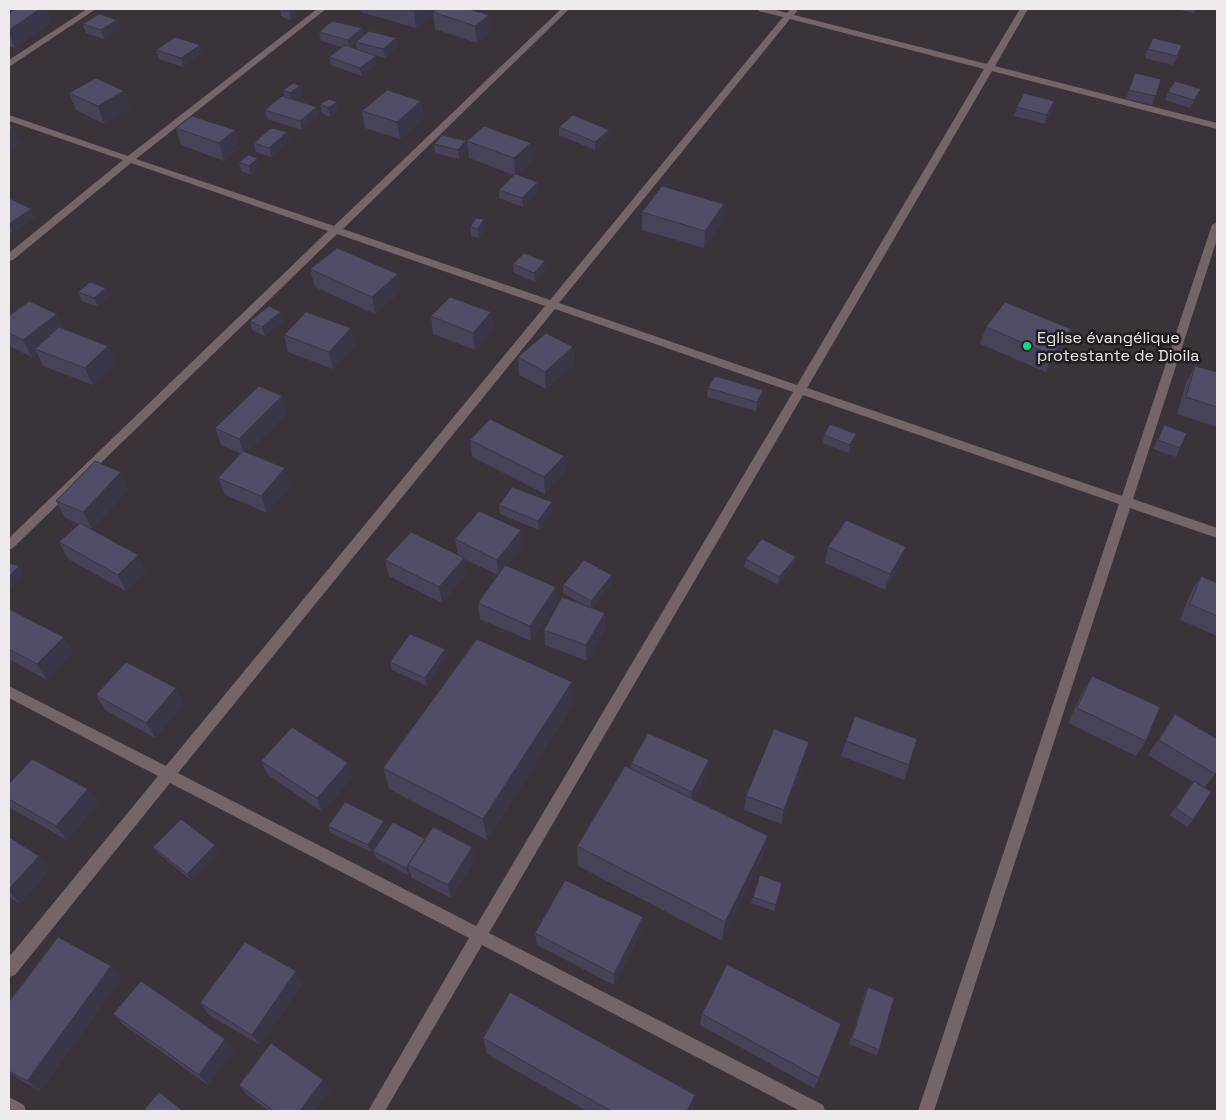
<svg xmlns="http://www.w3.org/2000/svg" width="1226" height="1120" font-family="'Space Grotesk',sans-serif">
<rect width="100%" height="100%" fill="#3b333a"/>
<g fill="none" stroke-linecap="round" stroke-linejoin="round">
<!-- street -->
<path fill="#746568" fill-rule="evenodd" d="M87,9H96L9,67V60Z
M317,9H326L136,159L334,226L561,9H569L343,229L550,300L783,17L759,11L758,9H771L787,13L790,9H798L794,15L987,64L1020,9H1028L995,66L1217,123V129L992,71L807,388L1122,496L1212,225L1217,222V239L1133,499L1217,528V538L1130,508L934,1111H918L1119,504L803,395L489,933L823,1105L825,1111H800L482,945L385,1111H368L469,938L170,783L15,975L9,977V957L158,776L9,698V686L166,766L545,306L337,234L13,548L9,550V538L328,231L131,163L13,260L9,261V253L123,160L9,121V115L128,156ZM790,19L984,69L797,385L559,303ZM555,309L793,392L476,926L178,773Z
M9,1097L24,1105L26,1111H9Z"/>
</g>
<!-- wall -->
<path fill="#474258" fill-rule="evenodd" d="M15,9H46L52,22L15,48L9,46V13Z
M280,9H295L296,15L291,20L282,17Z
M360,9H430L431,16L416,28L361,12Z
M1175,9H1197L1194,13Z
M472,10L490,32L477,43L435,29L433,12Z
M117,20L120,29L104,39L86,33L83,24Z
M362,28L363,36L396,38L397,46L385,58L370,54L377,64L362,76L331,65L329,57L342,47L321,41L319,32ZM356,43L357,49L351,47Z
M1148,49L1179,53L1173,65L1145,58Z
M156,50L202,53L183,67L159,59Z
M1135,73L1161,79L1152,105L1126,99Z
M283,90L302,95L294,100L317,107L318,116L302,130L267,119L265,110L285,97Z
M124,91L130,108L104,124L76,110L69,93Z
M1168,92L1198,98L1190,108L1165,100Z
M421,101L424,118L400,139L365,128L362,111Z
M1054,101L1052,110L1045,124L1014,116L1017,107Z
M337,102L339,111L330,117L322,113L320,104Z
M559,127L609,138L595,150L559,135Z
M176,128L235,130L240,148L224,161L181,145Z
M287,132L289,141L272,157L256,152L254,143Z
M467,141L531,143L532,161L516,175L538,182L539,191L523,207L499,198V190L514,175L469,158Z
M434,144L467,150L459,159L435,153Z
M258,158L260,167L251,175L241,171L239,162Z
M9,198L35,218L12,233L9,231Z
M724,204L723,222L704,248L642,230V212Z
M470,227L485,228L479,238L471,236Z
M545,261L546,270L535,282L514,273L513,264Z
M310,269L401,291L375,314L315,287Z
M78,292L110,296L98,307L82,301Z
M491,312L493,330L475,350L433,334L431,316Z
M57,314L64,329L108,346L116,364L93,385L43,366L37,353L32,357L9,346V316Z
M250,321H284L265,336L252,330Z
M986,327L1071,329L1065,347L1046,372L980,344Z
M284,335L355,346L333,369L288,352Z
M573,347L574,364L546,389L519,375L518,357Z
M1195,366L1217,372V427L1177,414L1186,383Z
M708,388L763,390L762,398L756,411L707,397Z
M287,413L247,453L285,468L291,485L267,513L225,495L218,478L241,454L221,445L215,428Z
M1164,425L1180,448L1176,457L1153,449Z
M824,435L854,443L849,453L823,443Z
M470,440L564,456L565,472L545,494L472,457Z
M129,489L92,529L87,527L146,571L126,591L68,559L59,542L79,524L65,518L56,501Z
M552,502V511L539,530L500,514L499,505Z
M455,539L522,547L507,566L557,603L531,641L480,619L478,603L498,575L464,559L466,575L442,603L389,576L385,560L458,555Z
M828,547L901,563L885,590L825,563Z
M796,557L794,565L778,585L744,567L746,559Z
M612,575V583L592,608L605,613V629L587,661L545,645L544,630L586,606L563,593V585Z
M1201,576L1217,583V636L1180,620L1191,592Z
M9,609L64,637L73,653L47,680L9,659Z
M447,657L427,686L392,670L390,662Z
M1092,676L1146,741L1136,756L1068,723L1083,691Z
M96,695L184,704L155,738L105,710Z
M573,705L487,840L389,789L383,768Z
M1175,714L1215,774L1204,788L1193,820L1187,827L1170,815L1193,782L1148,755Z
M846,741L909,765L904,780L841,756Z
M806,757L781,824L744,810L746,796Z
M709,760L707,774L694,799L768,836L763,855L722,941L578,866L577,846L631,769V763Z
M261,761L353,777L322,812L268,775Z
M9,784L88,789L98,803L67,840L12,809L9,805Z
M328,826L387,828L371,852L331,833Z
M9,837L39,856L50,869L20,904L9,897Z
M425,839L475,860L451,898L412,878L410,872L408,875L376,858L373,851Z
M215,845L219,852L192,881L158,853L153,847Z
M782,883L774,911L751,903L753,897Z
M643,917L642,930L614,985L537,945L535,933Z
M122,978L40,1091L9,1073V1002Z
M303,983L260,1045L209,1015L200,1003Z
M868,987L879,1050L876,1055L849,1044L865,993Z
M113,1014L234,1050L208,1085L124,1025Z
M702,1014L819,1078L814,1088L700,1025Z
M483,1038L695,1095L692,1109L691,1111H587L487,1054Z
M239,1085L330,1090L314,1111H269L247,1095Z"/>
<!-- shaded-wall -->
<path fill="#393647" d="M40,9H46L52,22L15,48L9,33V30Z
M292,9H295L296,15L291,20L289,11Z
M417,9H430L431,16L416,28L414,11Z
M489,15L490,32L477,43L475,26Z
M117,20L120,29L104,39L101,30Z
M362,28L363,37L356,42V43L350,49L348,40Z
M396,38L397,46L385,58L383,49Z
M200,45L202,53L183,67L181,58Z
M376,56L377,64L362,76L360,68Z
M300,86L302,95L292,101L290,93Z
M1201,89L1198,98L1190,108L1194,100Z
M124,91L130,108L104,124L98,106Z
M421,101L424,118L400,139L397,122Z
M1054,101L1052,110L1045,124L1047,115Z
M337,102L339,111L330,117L328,108Z
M317,107L318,116L302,130L300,121Z
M13,127L21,144L9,152V130Z
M235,130L240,148L224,161L219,143Z
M609,130V138L595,150V142Z
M287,132L289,141L272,157L269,148Z
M466,141L467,150L459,159L458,150Z
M531,143L532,161L515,176L514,158Z
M258,158L260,167L251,175L249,166Z
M538,182L539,191L523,207L522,198Z
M724,204L723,222L704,248L705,231Z
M31,209L35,218L12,233L9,224Z
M484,219L485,228L479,238L478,229Z
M545,261L546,270L535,282L534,273Z
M398,274L401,291L375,314L372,297Z
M106,288L110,296L98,307L94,298Z
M281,312L284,321L265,336L262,327Z
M491,312L493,330L475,350L473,333Z
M57,314L65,331L35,349L37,353L32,357L23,340Z
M351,328L355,346L333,369L329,352Z
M1071,329L1065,347L1046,372L1052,355Z
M108,346L116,364L93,385L85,368Z
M573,347L574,364L546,389L545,372Z
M763,390L762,398L756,411L757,402Z
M282,396L287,413L245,456L239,439Z
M856,434L854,443L849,453L850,445Z
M564,456L565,472L545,494L544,477Z
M285,468L291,485L267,513L261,496Z
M121,472L129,489L92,529L83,512Z
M552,502V511L539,530L538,521Z
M521,530L522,547L499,576L497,560Z
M906,547L901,563L885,590L890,574Z
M138,555L146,571L126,591L118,575Z
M796,557L794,565L778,585L779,577Z
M464,558L466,575L442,603L439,587Z
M19,566L24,575L9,591V577Z
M612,575V583L591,609V601Z
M556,587L557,603L531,641L530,626Z
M605,613V629L587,661L586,645Z
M64,637L73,653L47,680L37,664Z
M445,649L447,657L427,686L425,678Z
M572,682L573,705L487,840L483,819Z
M176,688L184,704L155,738L146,723Z
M809,742L806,757L781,824L784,810Z
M709,760L707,774L690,806L692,792Z
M348,763L353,777L322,812L317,798Z
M88,789L98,803L67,840L56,826Z
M384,821L387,828L371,852L368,845Z
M768,836L763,855L722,941L725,922Z
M215,845L219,852L192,881L187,874Z
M472,847L475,860L451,898L448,885Z
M39,856L50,869L20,904L9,892V889Z
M408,865L410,872L408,875L406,868Z
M643,917L642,930L614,985V974Z
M111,966L122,978L40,1091L27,1081Z
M296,971L303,983L260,1045L252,1035Z
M225,1039L234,1050L208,1085L199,1075Z
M323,1080L330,1090L314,1111H300Z
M695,1095L692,1109L691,1111H687Z"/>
<!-- building -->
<path fill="#524d66" stroke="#393647" d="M15,9H40L9,30V13Z
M280,9H292L289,11Z
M406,9H417L414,11Z
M437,9H468L489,15L475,26L433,12Z
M99,14L117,20L101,30L83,24Z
M332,21L362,28L348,40L319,32Z
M369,31L396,38L383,49L356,42Z
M175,37L200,45L181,58L156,50Z
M1153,38L1182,45L1177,56L1148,49Z
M345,45L376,56L360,68L329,57Z
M1135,73L1161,79L1156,96L1129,90Z
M96,78L124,91L98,106L69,93Z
M1175,81L1201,89L1194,100L1168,92Z
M294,83L300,86L290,93L283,90Z
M387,90L421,101L397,122L362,111Z
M1024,93L1054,101L1047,115L1017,107Z
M282,96L317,107L300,121L265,110Z
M329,99L337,102L328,108L320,104Z
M573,115L609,130L595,142L559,127Z
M192,116L235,130L219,143L176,128Z
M9,125L13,127L9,130Z
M484,126L531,143L514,158L467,141Z
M271,128L287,132L269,148L254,143Z
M442,135L466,141L458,150L434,144Z
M248,155L258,158L249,166L239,162Z
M515,174L538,182L522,198L499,190Z
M662,186L724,204L705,231L642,212Z
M9,198L31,209L9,224Z
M476,218L484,219L478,229L470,227Z
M337,248L398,274L372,297L310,269Z
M524,253L545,261L534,273L513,264Z
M90,282L106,288L94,298L78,292Z
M450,297L491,312L473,333L431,316Z
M29,301L57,314L23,340L9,333V316Z
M1005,302L1071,329L1052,355L986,327Z
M269,306L281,312L262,327L250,321Z
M306,312L351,328L329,352L284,335Z
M59,327L108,346L85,368L35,349Z
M546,333L573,347L545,372L518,357Z
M1195,366L1217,372V407L1186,397Z
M715,376L763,390L757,402L708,388Z
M259,386L282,396L239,439L215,428Z
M490,419L564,456L544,477L470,440Z
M830,424L856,434L850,445L824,435Z
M1164,425L1187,433L1180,448L1158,440Z
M243,451L285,468L261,496L218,478Z
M95,461L121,472L83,512L56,501Z
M512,487L552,502L538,521L499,505Z
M479,511L521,530L497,560L455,539Z
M846,520L906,547L890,574L828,547Z
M80,523L138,555L118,575L59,542Z
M411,532L464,558L439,587L385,560Z
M762,539L796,557L779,577L746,559Z
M584,560L612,575L591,601L563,585Z
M9,563L19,566L9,577Z
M505,565L556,587L530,626L478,603Z
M1201,576L1217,583V616L1190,604Z
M562,597L605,613L586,645L544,630Z
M9,609L64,637L37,664L9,649Z
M410,634L445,649L425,678L390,662Z
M477,639L572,682L483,819L383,768Z
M126,662L176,688L146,723L96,695Z
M1092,676L1160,707L1146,741L1077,708Z
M1175,714L1217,739V771L1215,774L1159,740Z
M855,716L917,739L909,765L846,741Z
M292,727L348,763L317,798L261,761Z
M774,729L809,742L784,810L746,796Z
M648,733L709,760L692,792L631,763Z
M32,759L88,789L56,826L9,799V784Z
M625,766L768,836L725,922L577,846Z
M1194,781L1211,792L1193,820L1176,808Z
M345,802L384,821L368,845L328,826Z
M181,819L215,845L187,874L153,847Z
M393,822L425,839L406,868L373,851Z
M433,827L472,847L448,885L408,865Z
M9,837L39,856L9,889Z
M760,875L782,883L776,905L753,897Z
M565,880L643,917L614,974L535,933Z
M58,937L111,966L27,1081L9,1071V1002Z
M245,942L296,971L252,1035L200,1003Z
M727,964L841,1024L819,1078L702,1014Z
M141,981L225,1039L199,1075L113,1014Z
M868,987L894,998L879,1050L852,1038Z
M510,992L695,1095L687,1111H611L483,1038Z
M271,1043L323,1080L300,1111H274L239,1085Z
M159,1092L183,1111H143Z"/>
<!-- markers -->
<circle fill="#09d98b" stroke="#201c1f" stroke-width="2" cx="1027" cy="346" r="5"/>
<g text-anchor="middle" stroke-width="5" stroke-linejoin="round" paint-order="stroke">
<!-- poi labels -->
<g font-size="16" fill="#efeaee" stroke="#201c1f" text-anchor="start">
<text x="1037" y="343">Eglise évangélique<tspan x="1037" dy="18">protestante de Dioila</tspan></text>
</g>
</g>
<!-- border -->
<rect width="1226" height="1120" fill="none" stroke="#efeaee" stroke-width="20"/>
</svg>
